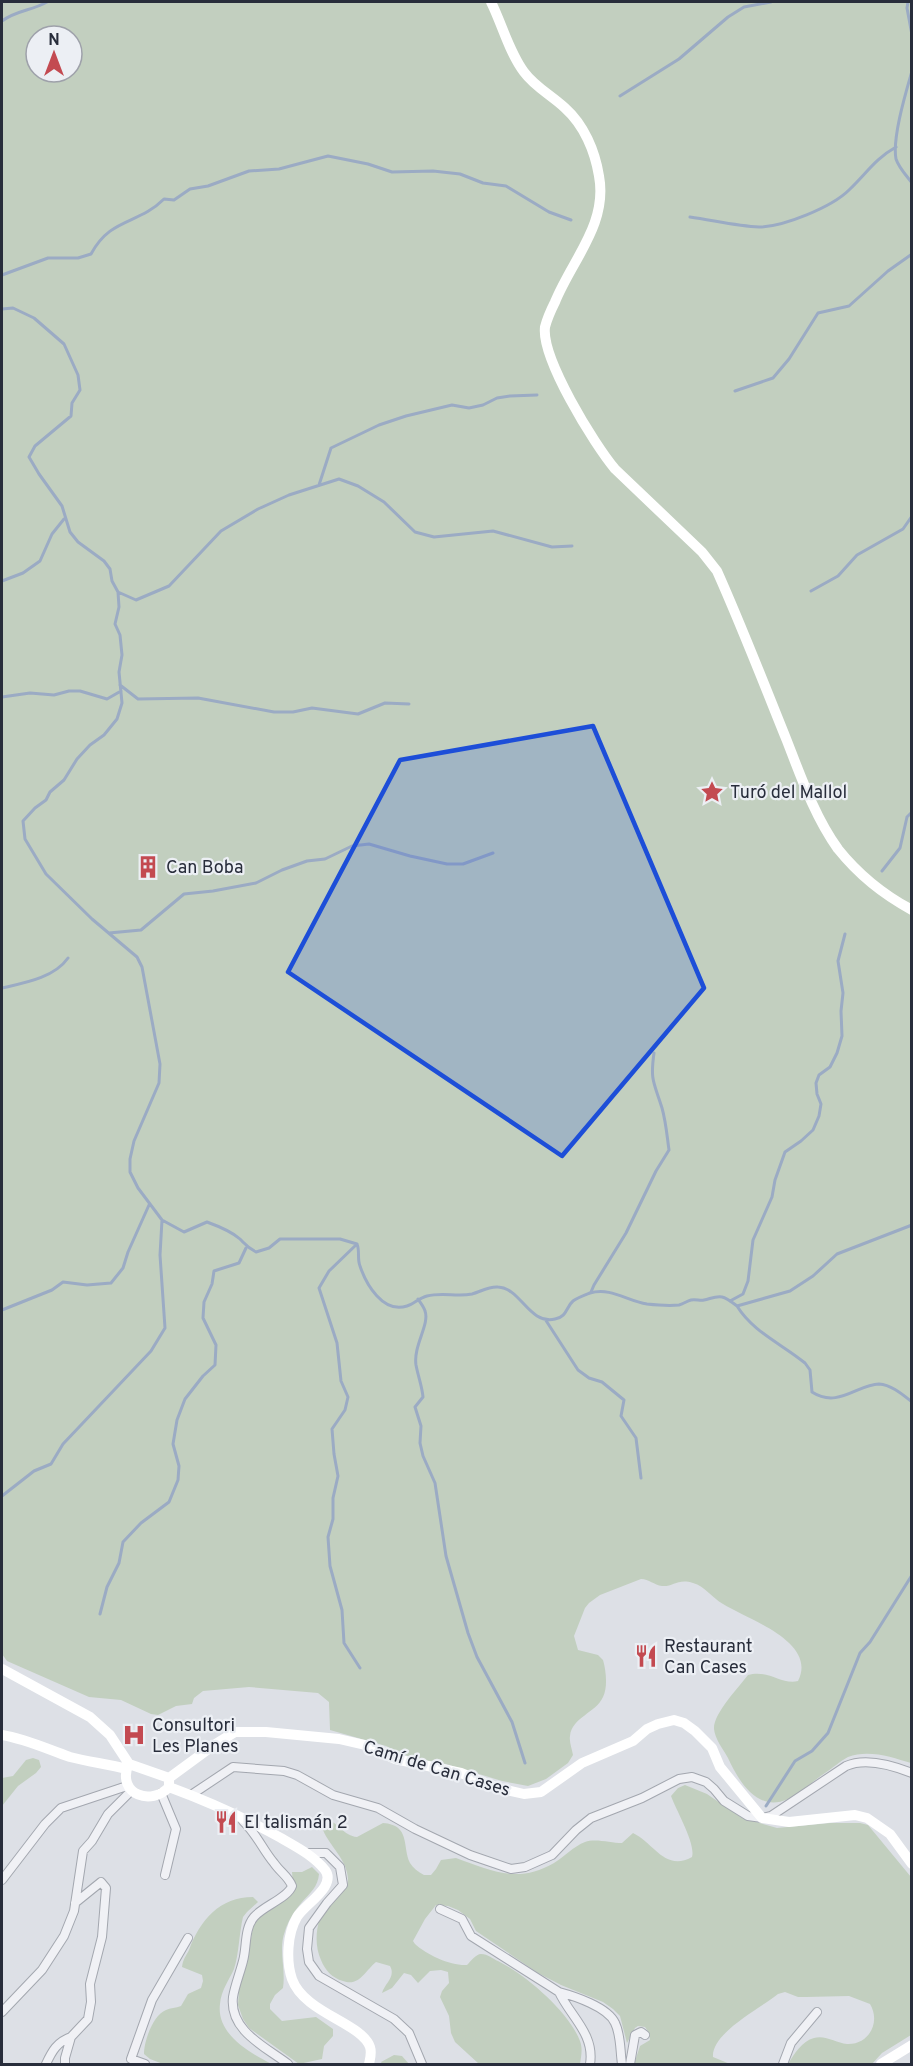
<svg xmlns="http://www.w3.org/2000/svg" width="913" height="2066" font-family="Overpass,sans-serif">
<rect width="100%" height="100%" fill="#dde0e6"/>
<!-- green -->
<path fill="#c2cfbf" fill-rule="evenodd" d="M2,2H911V1763C892,1757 868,1749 848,1757C840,1761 833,1768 825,1773C813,1781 801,1793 788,1799C758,1813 739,1782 728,1758C723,1749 715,1739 714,1729C713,1714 739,1687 748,1675C768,1669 781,1685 798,1681C818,1642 747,1619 723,1604C712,1598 705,1586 693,1583C678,1578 673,1587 662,1586C654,1585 649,1579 641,1579L600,1595L589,1603L585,1608L574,1636L578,1650L598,1655L603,1660C606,1670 608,1687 603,1697C596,1713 572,1717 570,1736C569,1742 572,1749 573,1755L568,1763L546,1779L528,1786L502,1781L446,1764L412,1758L386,1746L330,1730L329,1702L318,1693L249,1687L203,1691L194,1698L192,1704L176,1706L158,1715L151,1714L121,1700L89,1697L7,1661L2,1654ZM36,36H72V72H36Z
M33,1758L39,1760L41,1767L36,1773L18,1786L2,1806V1778L13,1776L26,1760Z
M685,1785L707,1794L742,1818L777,1828L830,1823H860L868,1825L911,1877V2035L882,2053L872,2064H788C794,2054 802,2041 814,2038C826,2035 836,2043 847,2044C869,2045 881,2022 870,2004L849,1996L806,1997H798L785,1992L778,1994C761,2008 711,2033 713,2057L730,2064H634L640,2046L650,2040L649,2033L645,2027L638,2026L635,2028L627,2043L620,2016L613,2009L603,2002L561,1985L538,1973L476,1931L470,1919L458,1910L448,1906L436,1905L425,1919L413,1941L415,1944C427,1955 451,1966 467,1965C471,1961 476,1954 481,1954C488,1954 493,1959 498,1961C526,1975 569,2012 580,2041C583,2049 581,2057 580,2064H479L455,2042L451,2033L449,2016L440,1997L442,1991L449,1983L448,1972L441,1970L430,1971L418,1983L411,1975L404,1973L392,1988L382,1993C385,1983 396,1977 390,1966L376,1962C365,1971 359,1987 343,1981C332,1978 325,1970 321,1960C313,1943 316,1917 329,1904C336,1896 348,1891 348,1879C347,1859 330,1847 323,1830L326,1819C339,1823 344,1836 357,1837L383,1823C411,1825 402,1847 410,1863C413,1868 418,1872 424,1875H431L436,1869L441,1860L456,1858C492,1871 518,1884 554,1863C564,1857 574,1846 585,1842C595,1838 611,1843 622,1843L633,1833C654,1843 665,1872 692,1857C696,1844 676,1810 671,1796L678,1788Z
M312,1867L319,1874C318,1887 310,1893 302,1902C295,1910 288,1921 285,1931C278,1949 286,1969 283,1988L275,1995L270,2004V2009L282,2021L316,2017L333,2029V2036L324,2046L322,2059L299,2064L249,2028L243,2019L238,2005L239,1989L247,1959L254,1923L293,1883L292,1872H302Z
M253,1897L258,1902L247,1912L243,1917C239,1934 239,1954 234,1969C229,1980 221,1991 220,2004C216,2034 250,2053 272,2064H163L150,2059L144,2054C144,2041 153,2015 166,2010C170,2008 176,2008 181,2006L188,1994L201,1988L203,1981L202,1975L182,1967C183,1959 186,1956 189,1950C200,1920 220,1897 253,1897Z
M394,2055L402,2056L409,2064H382L381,2062Z"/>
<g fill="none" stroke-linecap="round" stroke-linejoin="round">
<!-- stream -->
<path stroke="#9babc4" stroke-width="3" d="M908,2L907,8L912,35
M2,21C17,10 31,11 47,2
M912,71C906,92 892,138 896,159C899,168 906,175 912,183
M620,96L679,59L728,17L744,7L771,2
M690,217C712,220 737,226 759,227C783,227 832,207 849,190C865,175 876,158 896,147
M2,275L48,258H78L91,254C111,217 138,225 164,199L174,200L190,189L208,186L249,171L279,169L328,156L368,164L392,172L433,171L460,174L483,183L506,186L549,212L571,220
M2,309L13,308L34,318L64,344L78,375L80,390L72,403L71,416L35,446L29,457L39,474L62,506L70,532L78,542L104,561L110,569L112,581L118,592L119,607L115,624L120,635L122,655L119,672L122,703L117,719L104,735L90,745L77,759L64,780L50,792L46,800L35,808L23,821L25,839L46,874L92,919L137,957L142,967L160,1064L159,1083L134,1141L130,1159V1172L138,1188L162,1220L184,1232L207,1222C218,1226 231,1231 240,1239C246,1245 248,1248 256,1252L269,1248L280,1239H340L357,1244
M735,391L773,378L789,359L818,313L849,306L888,271L912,254
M319,485L331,448L379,425L406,416L452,405L469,408L483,405L497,398L510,396L537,395
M2,581L23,573L40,561L52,534L64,519
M811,591L838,576L857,555L903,529L912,516
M118,592L136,600L169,586L221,531L258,509L289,495L339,479L358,486L384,502L415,532L434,537L493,531L552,547L572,546
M120,685L138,699L198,698L274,712H293L312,708L358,714L385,703L409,704
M2,697L30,693L54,695L69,691H80L107,699L121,691
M882,871L900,848L907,817L912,812
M109,933L141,930L184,894L213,891L256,883L282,870L307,861L325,859L352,846L369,844L410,856L447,864H463L493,853
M2,988C24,983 54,978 68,958
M357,1244C360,1251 357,1259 360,1266C366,1284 383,1314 407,1306C414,1304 419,1298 427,1296C442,1292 457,1297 472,1294C480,1292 489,1286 498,1287C521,1288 529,1325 555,1319C567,1317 566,1307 573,1301C577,1298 585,1295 590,1293C611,1287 627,1301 647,1304C656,1305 669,1306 679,1305C683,1304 687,1301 691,1300C696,1299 700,1301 704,1300C710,1299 715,1296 722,1297C727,1298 733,1303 737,1306L790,1291L813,1276L837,1254L912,1225
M357,1244L329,1271L319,1288L337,1343L341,1381L348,1397L345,1410L332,1429L334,1454L338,1476L333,1498V1519L328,1537L330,1566L342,1610L344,1643L360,1668
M591,1292L594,1285L626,1233L656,1171L669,1150C667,1136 666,1122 662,1108C654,1082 650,1081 654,1053
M418,1299C420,1302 424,1307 425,1311C430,1324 413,1346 416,1365C418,1376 422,1386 423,1397L415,1407L421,1426L420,1443L423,1456L435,1483L446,1556L468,1633L477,1657L512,1722L525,1763
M730,1301L743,1294L748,1281L753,1240L772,1197L775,1180L785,1152L801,1141L813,1130L819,1116L821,1104L817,1094L816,1083L819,1075L830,1067L837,1053L842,1036L841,1011L843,993L838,961L845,934
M737,1306C753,1332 782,1344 805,1363L810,1370L812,1392C838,1409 858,1384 879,1384C892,1385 903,1395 912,1402
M2,1310L52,1290L63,1282L87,1285L111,1283L123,1268L128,1252L149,1205
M545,1319L578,1370L589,1378L602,1382L624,1400L621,1416L636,1438L641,1478
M2,1496L34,1471L51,1464L63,1444L151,1351L165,1328L160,1255L162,1220
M100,1614L107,1587L119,1563L123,1542L141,1523L169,1502L178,1480L179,1466L173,1444L177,1420L185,1399L203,1376L215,1365L216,1345L203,1318L204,1302L212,1284L214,1271L239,1263L246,1248
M766,1806L795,1761L812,1751L828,1733L860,1653L870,1642L912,1575"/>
<!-- street casing -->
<g stroke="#a3a7af" stroke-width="10">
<path id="street" d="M161,1793L176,1829L165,1875
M191,1795L233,1767L284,1771L297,1775L333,1795L378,1808L415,1829L470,1855L511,1869L525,1867L552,1855L576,1830L591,1818L642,1798L679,1779L692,1777L706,1782L714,1789L724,1801L748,1816L762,1818L771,1816L846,1766C866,1757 892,1765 912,1773
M243,1821C256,1833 263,1850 274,1863C280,1872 288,1876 292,1886C288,1898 263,1906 254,1917C244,1929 247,1947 243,1961C240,1973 235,1985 233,1997C229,2031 266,2047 288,2064
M307,1853H326L340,1867L343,1885L327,1903L309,1928L307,1949L309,1962L319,1976L394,2019L409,2033L422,2064
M2,1880L45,1824L61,1808L127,1786
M440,1909L462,1919L471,1936L559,1992C570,2016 595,2034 590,2064
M559,1992C574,1996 608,2007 615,2023C621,2035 620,2051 622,2064
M2,2012L42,1970L64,1936L74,1911L83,1851L92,1841L108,1814L131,1791
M46,2064C52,2051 57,2042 71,2037
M65,2064V2058L71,2037L88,2019L91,2002L90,1984L102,1937L106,1888L101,1882L75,1903
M145,2064L131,2059L152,2000L188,1938
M630,2064L635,2035L641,2032L645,2035
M783,2064L791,2043L817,2012"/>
</g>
<!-- street -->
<use href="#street" stroke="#f0f1f5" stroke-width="8"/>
<!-- secondary -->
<path stroke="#fff" stroke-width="10" d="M491,2C502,24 509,52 524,72C535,87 551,95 565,108C584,125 595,151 599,176C608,224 572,260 555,302C551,310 547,319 545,327C541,358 594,444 615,469L702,552L717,571C742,627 764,684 787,741C801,777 815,817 838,849C858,874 884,895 912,910
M2,1669L90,1717L110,1735L129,1764
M2,1735C26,1739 47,1749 70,1757C89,1762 108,1764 127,1769
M129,1764L169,1778
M128,1765C117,1795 152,1806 169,1787V1780
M169,1778L214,1745L235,1732H266L339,1739L365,1745L395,1759L461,1773L498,1788L524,1794L541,1792L582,1763L633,1741L647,1729L658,1724L674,1720L684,1723L695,1731L712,1748L720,1767L762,1818L789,1822L855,1815L867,1818L890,1834L912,1864
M169,1787C207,1801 245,1818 281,1838C296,1847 313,1855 325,1870C337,1886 305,1904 297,1917C287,1934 286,1961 292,1979C304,2013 362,2023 370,2047C372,2053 370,2059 369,2064
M881,2064L912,2045"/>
</g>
<!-- marked area -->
<path fill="#1d4ed8" fill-opacity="0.2" stroke="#1d4ed8" stroke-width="4.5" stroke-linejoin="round" d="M593,726L704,988L562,1156L288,972L400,760Z"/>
<!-- icons -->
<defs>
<g id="sight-bare" transform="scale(1.8)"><path d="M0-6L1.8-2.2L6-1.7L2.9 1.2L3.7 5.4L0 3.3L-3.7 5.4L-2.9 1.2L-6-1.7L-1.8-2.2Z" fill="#c34a51" stroke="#eceff4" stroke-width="2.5" paint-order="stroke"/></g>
<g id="building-bare" transform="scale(1.8)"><path d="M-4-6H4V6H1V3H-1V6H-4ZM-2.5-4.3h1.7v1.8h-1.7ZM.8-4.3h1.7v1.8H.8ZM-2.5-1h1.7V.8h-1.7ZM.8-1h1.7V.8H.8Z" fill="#c34a51" stroke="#eceff4" stroke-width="2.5" paint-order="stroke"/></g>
<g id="restaurant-bare" transform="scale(1.8)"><path d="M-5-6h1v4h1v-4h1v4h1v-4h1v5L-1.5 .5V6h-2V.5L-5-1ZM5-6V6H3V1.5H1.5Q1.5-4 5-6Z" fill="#c34a51" stroke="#eceff4" stroke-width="2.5" paint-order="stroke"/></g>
<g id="hospital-bare" transform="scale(1.8)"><path d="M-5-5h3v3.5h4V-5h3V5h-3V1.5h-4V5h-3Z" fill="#c34a51" stroke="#eceff4" stroke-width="2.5" paint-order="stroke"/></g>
</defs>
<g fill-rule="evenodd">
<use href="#sight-bare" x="712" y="792"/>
<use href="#building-bare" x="148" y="867"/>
<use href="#restaurant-bare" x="646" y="1656"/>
<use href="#hospital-bare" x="134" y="1735"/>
<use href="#restaurant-bare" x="226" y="1822"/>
</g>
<g text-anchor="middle" stroke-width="4.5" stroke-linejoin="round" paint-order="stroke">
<!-- poi labels -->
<g font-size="18" fill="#282d3b" stroke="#eceff4" text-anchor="start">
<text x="730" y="798">Turó del Mallol</text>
<text x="166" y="873">Can Boba</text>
<text x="664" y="1652">Restaurant<tspan x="664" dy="21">Can Cases</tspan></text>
<text x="152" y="1731">Consultori<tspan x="152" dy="21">Les Planes</tspan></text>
<text x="244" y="1828">El talismán 2</text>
</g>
<!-- street labels -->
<g font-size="18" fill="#282d3b" stroke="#eceff4">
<text transform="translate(437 1768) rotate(17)" y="6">Camí de Can Cases</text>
</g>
</g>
<!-- border -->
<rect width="913" height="2066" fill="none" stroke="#282d3b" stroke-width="6"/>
<!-- north arrow -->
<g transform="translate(54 54)"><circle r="28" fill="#eceff4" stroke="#9ea1aa" stroke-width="1.5"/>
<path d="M0-4.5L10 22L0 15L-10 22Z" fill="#c34a51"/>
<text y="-9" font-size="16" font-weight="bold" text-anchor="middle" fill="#282d3b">N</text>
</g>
</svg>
